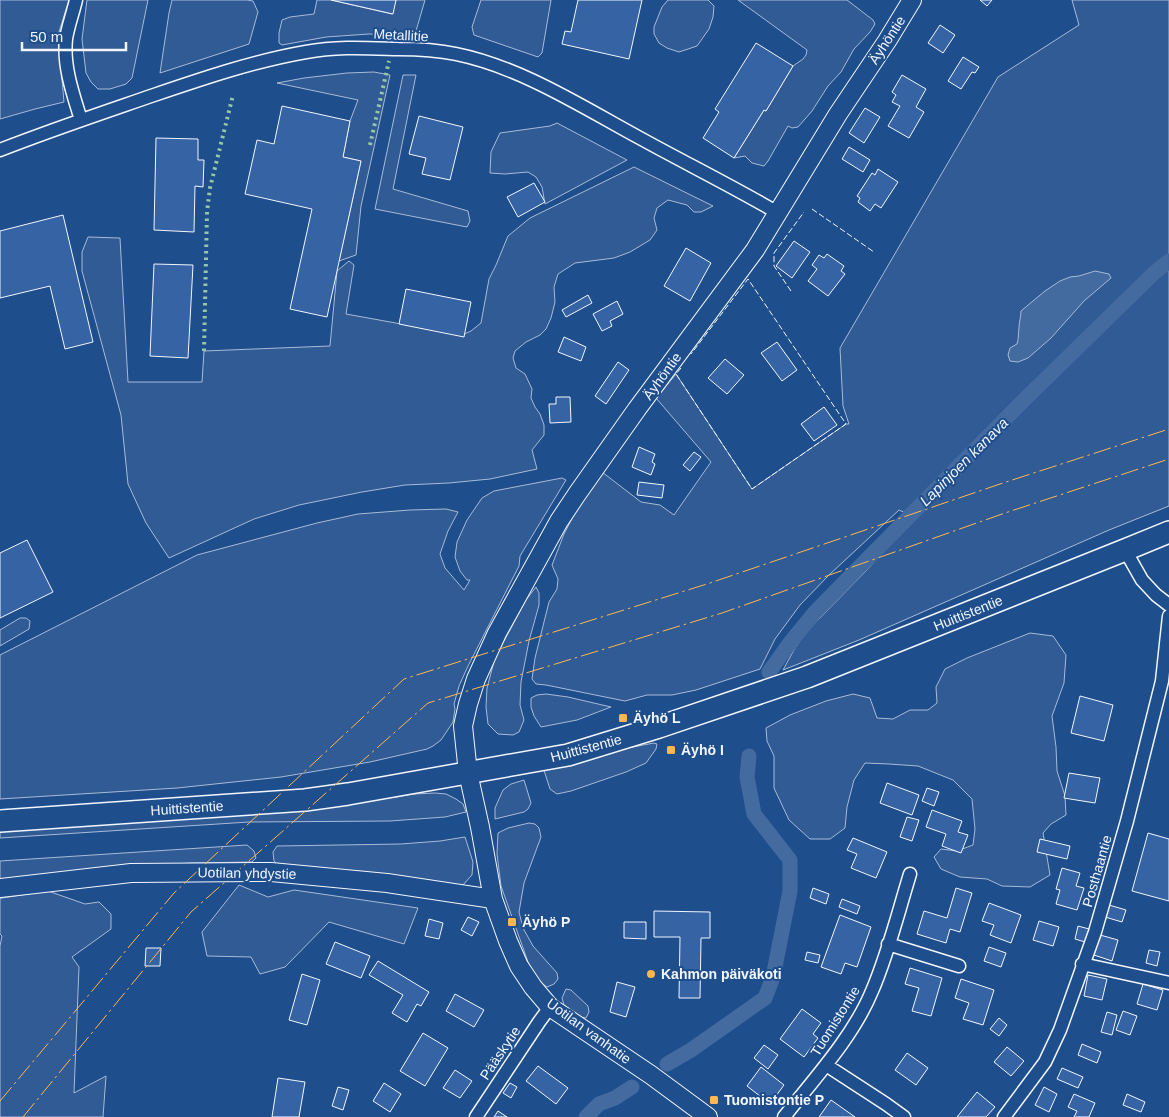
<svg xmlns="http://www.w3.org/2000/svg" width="1169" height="1117" font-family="Helvetica,sans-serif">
<rect width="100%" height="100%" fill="#1f4e8c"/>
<!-- built -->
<path fill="#305b95" stroke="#a8bbd7" d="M0,0H69L58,35L64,102L35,109L0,119Z
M87,0H148L132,78L126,84L110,89H98L91,82L86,73L82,39Z
M172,0H247L253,1L258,12L249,44L160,73L169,13Z
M317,0H331L392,14L396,0H425L416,31L410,35L369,34L326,37L282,45L279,43V33L282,20L290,17L314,14Z
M481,0H551L542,53L538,57L474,35L472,27Z
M668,0H708L714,6L713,17L709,29L697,46L679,52L667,48L659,43L654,34V27L662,7Z
M738,0H847L873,20L875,24L870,32L854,49L841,72L828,86L812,111L798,127L792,128L788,126L768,161L764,166L752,163L745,156L734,158L764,110L766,111L793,66L803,59L806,55L807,50Z
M1072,0H1169V506L1109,530L859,640L783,670L795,648L807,631L864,573L907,526L916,518L899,510L829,575L800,605L775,639L760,669L696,690L672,695H647L625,701L546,685L536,684L532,679L535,658L549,602L557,589L558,579L552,565L564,534L576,511L602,472L641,502L660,505L674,515L711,462L656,398L676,374L752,489L846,424H849L843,406L840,348L998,77L1079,25Z
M374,72L390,75L361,206L356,255L339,261L361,161L343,157L350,121L358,100L277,83L304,78L347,73Z
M403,75H416L393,189L468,211L470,221L467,227L375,209Z
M557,123L627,160L545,204L542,187L536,177L528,172L505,174L490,173L491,152L500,133L550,126Z
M634,167L713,206L701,212H694L687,205L668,200L657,208L654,218L657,230L650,240L630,252L614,258L575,263L558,274L554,287L555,302L551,318L546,329L540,335L526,342L515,351L513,358L516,368L525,374L532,389L531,398L535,407L540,414L544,425V435L532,450L537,469L490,479L449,483L405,485L362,492L299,505L254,519L169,558L146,523L128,484L121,415L82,271V252L88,237L120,238L128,382H202L204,351L330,346L337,271L349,261L354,265L346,314L462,335L471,331L481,323L489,279L496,265L508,236L530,218Z
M562,478L566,480L520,556L519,566L468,666L459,686L454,704L455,709L453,722L441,740L433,746L427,749L370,762L281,777L177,788L0,799V655L197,555L317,523L358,514L410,510L446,509L458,512L448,531L440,554L445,568L464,590L470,580H467L460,571L455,557L457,542L467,520L482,498L494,491Z
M536,587L539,593V605L529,641L521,682L520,705L524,720L519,732L513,735L498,734L488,724L486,707L487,688L495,658L526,600Z
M20,618H26L30,621L29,629L0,646V630Z
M1030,633L1053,636L1066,655L1064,683L1052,716L1056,747L1057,771L1065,796L1066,815L1051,824L1043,833L1050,875L1030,887L1002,886L987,879L960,877L941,869L934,857L941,849L957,851L973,845L975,829L972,799L953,780L918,766L889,764L865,763L854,780L847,807L845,828L830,839H810L789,820L774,788V756L767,741L766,728L790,715L826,701L853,694L870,698L877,718L893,719L910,710H928L937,703L936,687L945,669L967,658Z
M546,694L568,697L611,707L577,720L541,727L534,716L531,707V698L537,695Z
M654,743L657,744L656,749L646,763L626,772L571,791L557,794L550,789L542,764Z
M524,780L531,803L528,809L524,812L495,819V808L503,790L511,784Z
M435,793L446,794L456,799L463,804L466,812L445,817L390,821L249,822L0,838V826L337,806L414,794Z
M529,823L535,824L539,828L541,837L524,883L519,912L523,928L533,946L557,973L558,979L554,984L547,987L537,980L528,962L501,886L497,854L498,833L508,828Z
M465,837L473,862L472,875L462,886L279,866L274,861L273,852L277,846L401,844L440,841Z
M247,845L254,851L256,858L252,862L192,863L95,869L0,880V861Z
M239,885L268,897L294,890L418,908L404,944L329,922L285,967L260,974L251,957L207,956L202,932Z
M48,891L85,904L99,902L111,914V929L72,957L79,967L74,1093L106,1076L103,1117H0V946L2,936L0,934V899L2,898Z
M566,989L571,990L588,1006L589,1012L586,1018L581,1017L564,1005L562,998Z"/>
<!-- water -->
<path fill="#446ba0" stroke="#a8bbd7" d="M1095,271L1109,274L1111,278L1084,301L1051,338L1028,358L1018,362L1010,361L1008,355L1010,348L1017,344C1019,338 1018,334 1019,328C1019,322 1021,317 1021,311L1045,291L1060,281L1070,277L1079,276Z"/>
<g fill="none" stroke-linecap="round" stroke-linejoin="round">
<!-- canal -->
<path stroke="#446ba0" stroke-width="15" d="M769,672L792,640L816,611L1023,401L1154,273L1169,261
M667,1064L691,1050L765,998L773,977L790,891V860L754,814L747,777L749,756
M586,1117L599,1104L615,1098L632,1087"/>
</g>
<!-- building -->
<path fill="#3563a3" stroke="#f2f6ff" d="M331,0H396L393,14Z
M578,0H642L629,59L562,44L565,31L571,32Z
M980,0H992L987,6Z
M940,25L955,35L943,53L928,43Z
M756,43L793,66L766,111L764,110L734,158L703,138L719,112L715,109Z
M963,57L979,67L975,73L972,72L961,89L948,81Z
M902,75L926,89L916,107L924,112L909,138L888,126L900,106L892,102L896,95L892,92Z
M282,106L350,121L343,157L361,161L327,317L290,309L312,209L245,194L257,140L274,144Z
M865,108L880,117L864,143L849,133Z
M419,116L463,127L450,180L422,174L426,158L409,154Z
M156,138L198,139V160H204L203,187L195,186L194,232L154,230Z
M849,147L870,160L863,172L842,159Z
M878,169L898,182L881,208L875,204L870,211L858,202L860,198L857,196L872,173L875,175Z
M534,183L545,202L518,217L507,197Z
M63,215L93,342L65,349L50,286L0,298V231Z
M794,241L810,252L792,278L776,266Z
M686,248L711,263L690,301L664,286Z
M827,254L844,266L841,271L845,274L828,296L808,281L817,269L812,265L819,255L824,258Z
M154,264L193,265L188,358L150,356Z
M406,289L471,302L464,337L399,324Z
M588,295L592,303L566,317L562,310Z
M617,301L623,314L610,321L612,326L602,331L593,314Z
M564,337L586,347L581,361L558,352Z
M777,342L797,370L782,381L761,353Z
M725,359L744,375L727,394L708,378Z
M618,362L629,370L606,404L595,396Z
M556,397H570L571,422L550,423L549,404H556Z
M824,407L837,425L814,441L801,424Z
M639,447L655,454L652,462L655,464L651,475L632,467Z
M694,452L701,457L690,471L683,465Z
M639,482L664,485L662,498L637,495Z
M27,540L53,592L0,618V553Z
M1080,696L1113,705L1104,741L1071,733Z
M1069,773L1100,778L1095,803L1064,798Z
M887,783L919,795L912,815L880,803Z
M927,788L939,792L934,806L922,801Z
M932,810L962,821L958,832L968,835L961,853L942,846L946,834L926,827Z
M907,817L919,820L912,841L900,837Z
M1148,833L1169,839V901L1132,891Z
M853,838L887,852L876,878L851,868L857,854L847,850Z
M1040,839L1070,846L1067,859L1037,852Z
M1062,868L1080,873L1076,886L1084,888L1077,910L1056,904L1060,890L1056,889Z
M813,888L829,894L826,904L810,898Z
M956,888L972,893L960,932L950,929L946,943L917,934L924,911L947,918Z
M842,899L860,906L857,914L839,907Z
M989,903L1021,915L1011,943L990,935L994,925L982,921Z
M1109,905L1126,910L1122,922L1105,917Z
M654,911L710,912V938H701L700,998H679L680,937H654Z
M840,915L871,927L857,967L845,963L841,974L821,967Z
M468,917L479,922L472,936L461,930Z
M429,919L443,923L439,939L425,936Z
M1039,921L1059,927L1053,946L1033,940Z
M624,922H646V939L624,938Z
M1078,926L1089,929L1085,942L1075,939Z
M1100,935L1118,940L1112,961L1094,955Z
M335,942L370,956L361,978L326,964Z
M989,947L1006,953L1001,967L984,961Z
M146,948H161L160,966H145Z
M1149,950L1160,952L1157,966L1146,963Z
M807,952L820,955L818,963L805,960Z
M378,961L429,992L421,1006L417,1004L407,1022L392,1013L403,995L369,975Z
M910,968L942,978L931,1016L912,1011L919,988L905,984Z
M302,974L320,980L307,1025L289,1020Z
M1088,975L1107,979L1102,1000L1084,996Z
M961,979L994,990L983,1025L963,1019L969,1003L955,998Z
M617,982L635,987L626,1017L610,1012Z
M1143,984L1163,990L1157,1010L1137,1004Z
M455,994L484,1010L474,1027L446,1011Z
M802,1009L821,1023L813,1034L818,1038L804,1057L780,1039Z
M1123,1011L1137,1016L1130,1035L1116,1030Z
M1107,1012L1117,1015L1112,1035L1101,1032Z
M999,1018L1007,1025L999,1036L990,1029Z
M423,1033L448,1048L425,1086L400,1071Z
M1082,1044L1101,1052L1097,1063L1078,1055Z
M764,1045L778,1055L768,1069L754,1058Z
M1007,1047L1024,1061L1011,1076L994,1062Z
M907,1053L928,1068L916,1085L895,1070Z
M538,1066L568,1088L556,1104L526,1081Z
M761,1067L784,1085L770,1104L747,1086Z
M1062,1068L1083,1077L1078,1088L1057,1079Z
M455,1070L472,1081L460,1098L443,1088Z
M278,1078L305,1082L299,1117H272Z
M384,1083L401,1094L390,1112L373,1101Z
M510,1083L517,1087L511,1098L503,1093Z
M338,1087L349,1090L343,1110L332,1106Z
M1044,1087L1057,1094L1049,1112L1035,1105Z
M977,1092L995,1107L986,1117H957Z
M1074,1094L1095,1103L1089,1117H1074L1077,1111L1068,1107Z
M1127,1094L1145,1102L1141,1112L1123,1105Z
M831,1100L855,1117H819Z
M498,1111L507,1117H494Z"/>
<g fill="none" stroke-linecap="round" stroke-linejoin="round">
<!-- minor casing -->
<g stroke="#f2f6ff" stroke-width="15">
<path id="minor" d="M76,0C73,13 68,26 66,39C63,66 73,94 81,120
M0,150C51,130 102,113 154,95C204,78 254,61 306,52C337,46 367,48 398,49C417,49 437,50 456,54C520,67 581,106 638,137C685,163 732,186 778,213
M1125,550L1142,580L1156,595L1169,605
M888,944L959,966
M1082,964L1169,983
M826,1065L886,1104L904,1117
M476,1117L539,1022L550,1007
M784,1117C814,1079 853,1037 872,991C888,954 898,913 910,874
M1004,1117L1045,1062L1060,1030L1095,932L1127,821L1162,681L1169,616"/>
</g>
<!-- secondary casing -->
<g stroke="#f2f6ff" stroke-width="20">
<path id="secondary" d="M0,888L131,873L271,872L387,883L493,899
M708,1117L651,1075L550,1007L533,987L519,966L508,941L493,899L480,827L468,773L463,726L468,704L476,679L497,633L559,521L577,494L637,409L755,250L838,114L887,41L912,0"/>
</g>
<!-- trunk casing -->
<g stroke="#f2f6ff" stroke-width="24">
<path id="trunk" d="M0,821L305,800L348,794L568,755L659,727L807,677L1125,550L1169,532"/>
</g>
<!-- minor -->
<use href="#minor" stroke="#1f4e8c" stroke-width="12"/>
<!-- secondary -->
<use href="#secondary" stroke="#1f4e8c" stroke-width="18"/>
<!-- trunk -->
<use href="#trunk" stroke="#1f4e8c" stroke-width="21"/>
<!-- hedge -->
<path stroke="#97c8a6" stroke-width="4" stroke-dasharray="2.5 4" stroke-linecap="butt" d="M370,145L389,61
M204,351L207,212L210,188L233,95"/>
<!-- fence -->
<path stroke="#f2f6ff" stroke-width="1" stroke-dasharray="6 2.5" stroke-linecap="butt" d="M812,209L874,252
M791,291L774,266V253L804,212
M681,368L676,374L752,489L846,424L748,279L691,354"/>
<!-- power -->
<path stroke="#ffb74d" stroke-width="1" stroke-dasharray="18 4 2.5 4" stroke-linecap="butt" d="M0,1101L174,893L404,679L710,583L1003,483L1169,429
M23,1117L191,912L428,703L722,613L1005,513L1169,459"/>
</g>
<!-- markers -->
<g fill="#ffb74d" stroke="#1f4e8c" stroke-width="2">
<rect x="618" y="713" width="10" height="10" rx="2.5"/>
<rect x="666" y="745" width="10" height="10" rx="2.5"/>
<rect x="507" y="917" width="10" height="10" rx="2.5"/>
<circle cx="651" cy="974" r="5"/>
<rect x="709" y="1095" width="10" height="10" rx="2.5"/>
</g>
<g text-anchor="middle" stroke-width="4" stroke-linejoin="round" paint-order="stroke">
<!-- street labels -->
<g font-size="14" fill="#f2f6ff" stroke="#1f4e8c">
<text transform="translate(401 35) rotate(3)" y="5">Metallitie</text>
<text transform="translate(887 40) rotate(-57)" y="5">Äyhöntie</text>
<text transform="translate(662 376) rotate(-54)" y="5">Äyhöntie</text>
<text transform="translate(968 613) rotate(-22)" y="5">Huittistentie</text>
<text transform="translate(586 748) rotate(-15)" y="5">Huittistentie</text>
<text transform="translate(187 808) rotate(-4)" y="5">Huittistentie</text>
<text transform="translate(1097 871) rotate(-74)" y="5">Posthaantie</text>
<text transform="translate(247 873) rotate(1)" y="5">Uotilan yhdystie</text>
<text transform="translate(835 1021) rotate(-58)" y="5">Tuomistontie</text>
<text transform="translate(589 1031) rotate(36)" y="5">Uotilan vanhatie</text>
<text transform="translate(500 1053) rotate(-56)" y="5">Pääskytie</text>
</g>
<!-- poi labels -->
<g font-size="14" font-weight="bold" fill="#f2f6ff" stroke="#1f4e8c" text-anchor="start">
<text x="633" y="723">Äyhö L</text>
<text x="681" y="755">Äyhö I</text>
<text x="522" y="927">Äyhö P</text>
<text x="661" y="979">Kahmon päiväkoti</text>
<text x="724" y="1105">Tuomistontie P</text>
</g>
<!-- water labels -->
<g font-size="15" font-style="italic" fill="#f2f6ff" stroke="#1f4e8c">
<text transform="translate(964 462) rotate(-45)" y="5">Lapinjoen kanava</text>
</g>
</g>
<!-- scale -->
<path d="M22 42v8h104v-8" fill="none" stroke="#f2f6ff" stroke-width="2.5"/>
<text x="30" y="42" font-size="15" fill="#f2f6ff" stroke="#1f4e8c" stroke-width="4" paint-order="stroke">50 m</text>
</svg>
